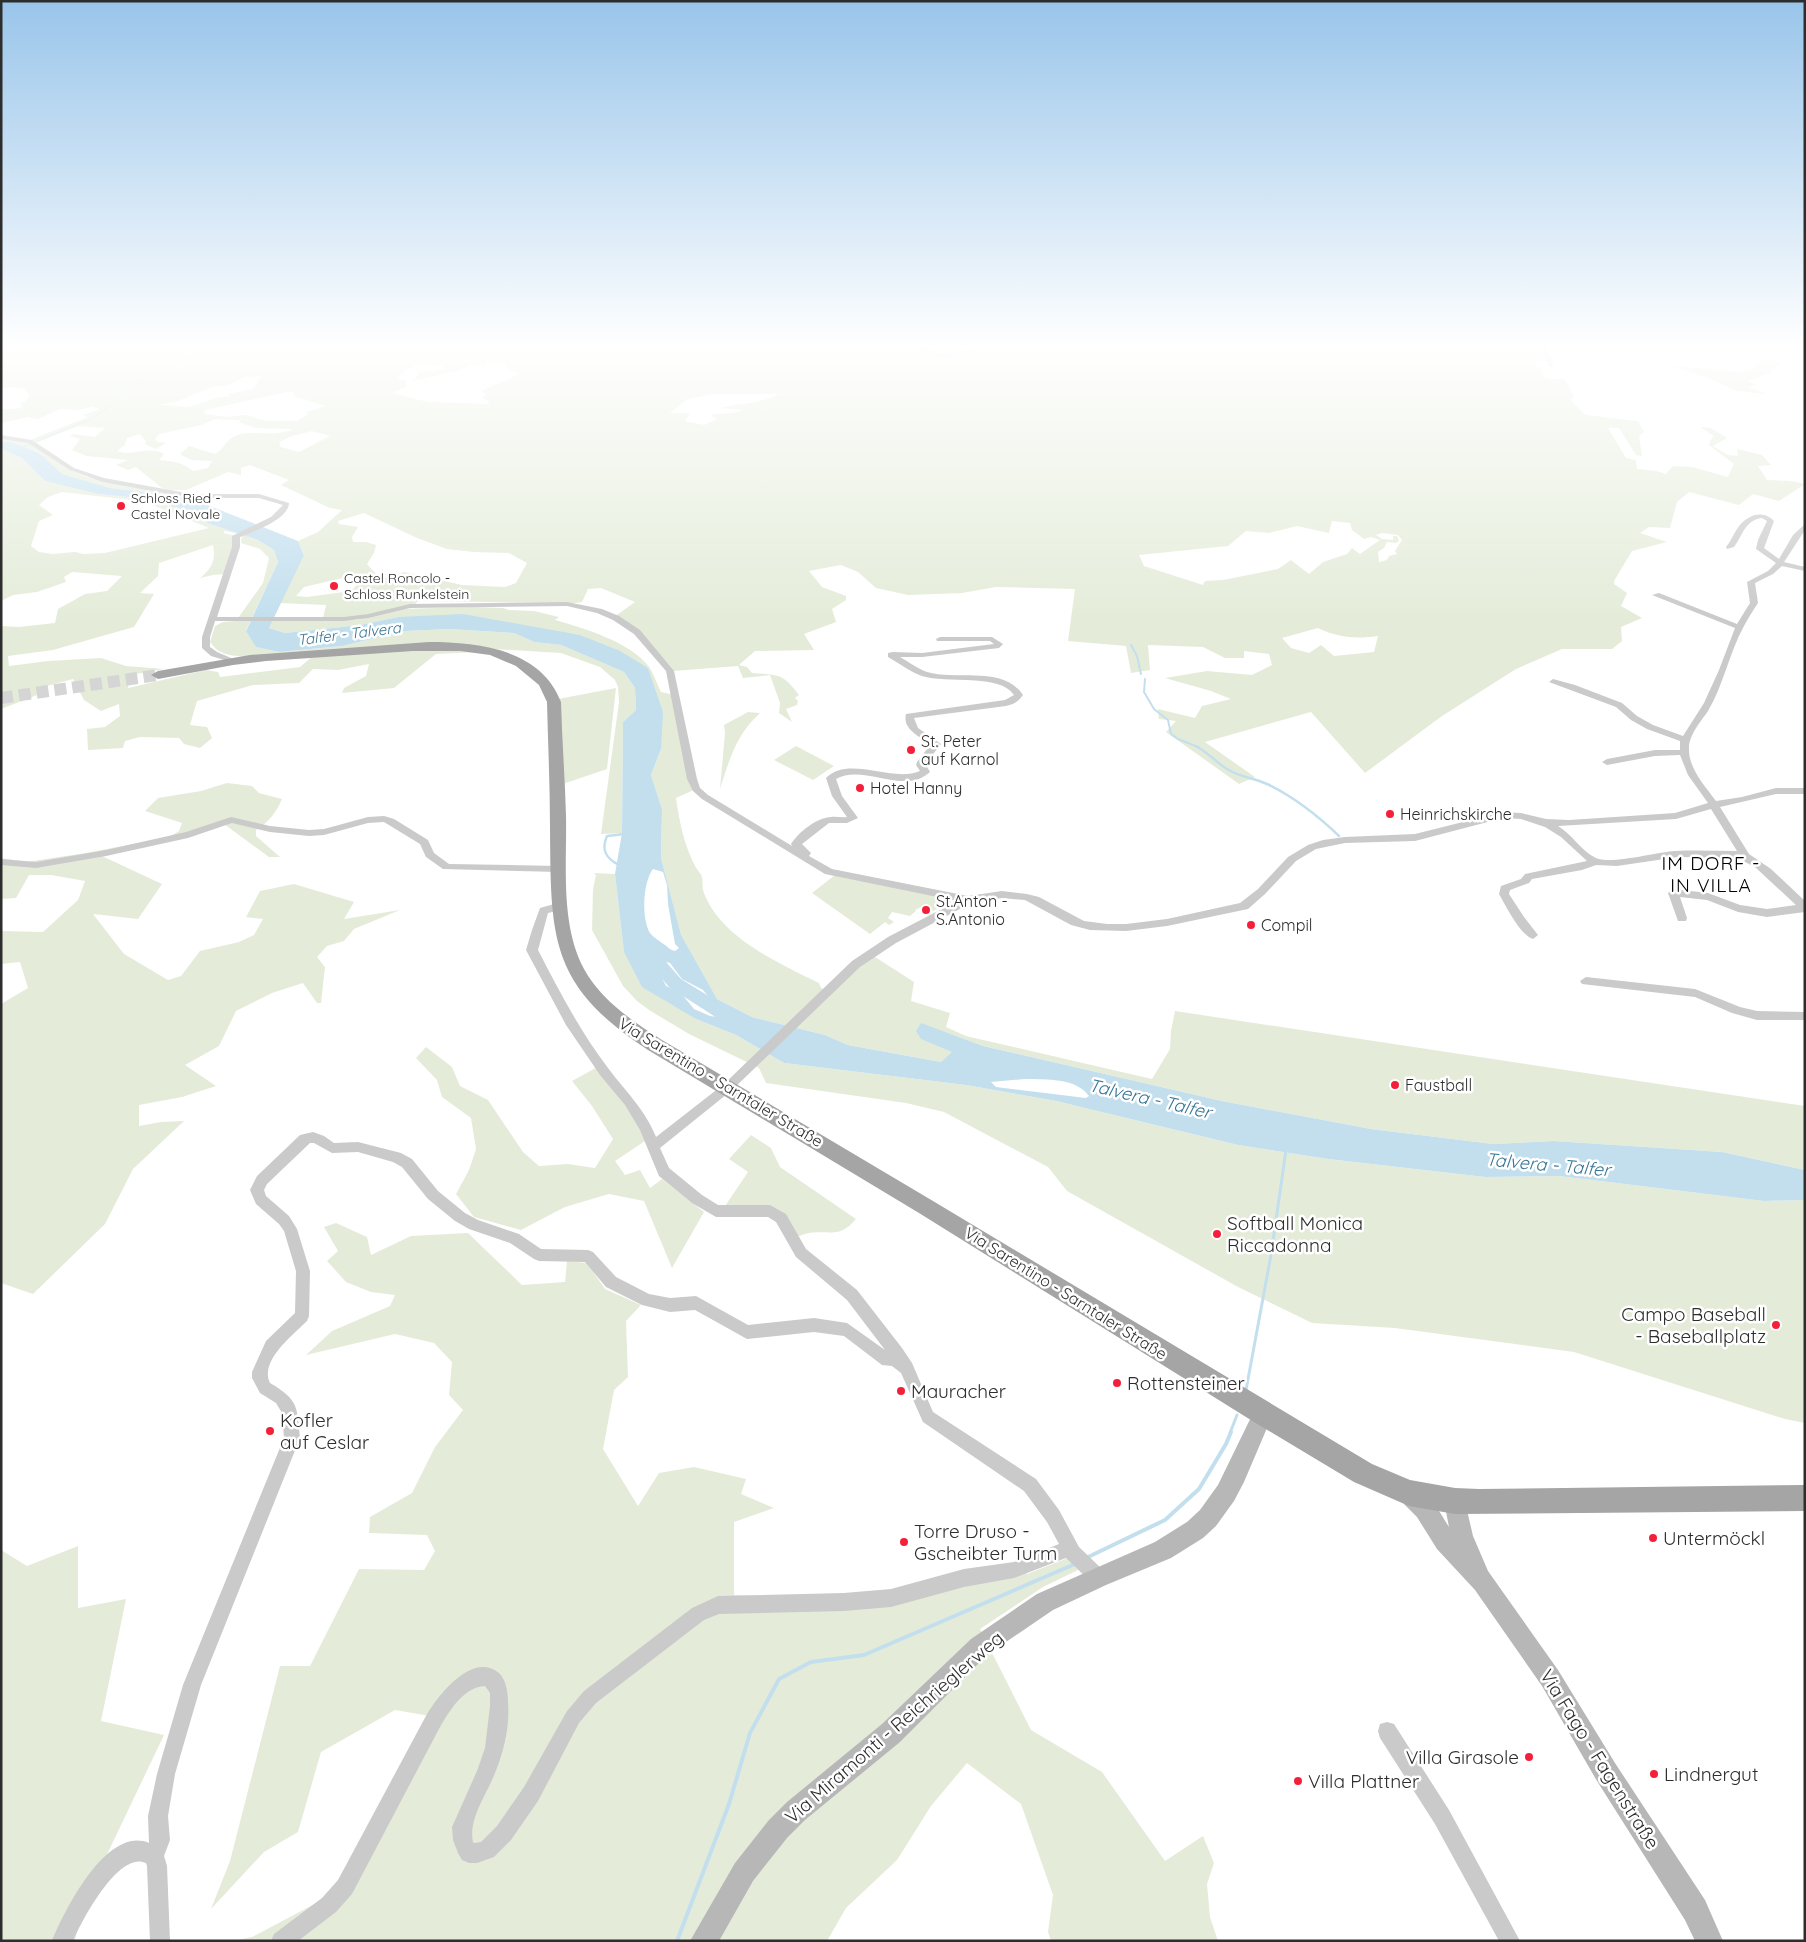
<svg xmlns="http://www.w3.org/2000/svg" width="1806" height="1942" font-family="Quicksand,sans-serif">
<rect width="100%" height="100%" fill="#fff"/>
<!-- green -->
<path fill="#e4ecd9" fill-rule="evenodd" d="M1,348H919C938,360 962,354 983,348H1540L1546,361L1533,360L1537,367L1541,368L1542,370L1540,371L1546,379H1565L1574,397L1571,400L1585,415L1638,421L1644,432L1639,436L1642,456L1636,455L1619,428H1608L1626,458L1636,460L1637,469L1656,471L1666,474L1673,466L1692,467L1728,477L1734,464L1709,445L1710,441L1714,436L1700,427L1711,428L1727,438L1713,446L1728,455L1738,456L1737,449L1762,455L1771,465L1758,466L1767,480L1792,481L1805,484L1779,501L1753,494L1739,505L1689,492L1677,502L1670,528L1649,527L1640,533L1667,542L1632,551L1614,581V584L1627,593L1621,606L1642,618L1621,627L1622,641L1612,649H1562L1516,669L1442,716L1365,773L1311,712L1205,742L1255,777L1239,784L1166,732L1176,721L1159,719L1158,709L1195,718L1202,706L1231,699L1211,691L1165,678L1207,671L1252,675L1272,665L1269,654L1244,651V658H1225L1203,647L1148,645L1150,670L1131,673L1126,646L1068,641L1075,589L996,587L962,593L908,595L876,588L858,572L841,565L809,571L822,587L846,596V600L832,609L836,622L804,634L814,650L755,651L739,665L747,667L752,673C778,675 783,673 799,695L795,698L798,701L797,705L786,709L792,722L779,713L780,703L770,675L743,678L738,666L673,671L638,631L614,617L635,602L601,588L588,589L582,602L576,603L418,601L414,605L353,617L323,618L326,605L280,603L304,554L298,541L318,532L342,510L330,508L281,485L289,480L250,465L241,468V475L228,472L186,490H171L162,488L136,467L128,470L116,465L128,460L87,456L72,450L80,439L70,436L73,434L95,437L105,428L78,426L38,442L30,440L88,417L83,415L100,409L92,407L78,410L60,409L38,419L28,417L1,423V409H14L22,407L20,403L26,401L30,395L25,390L28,389L12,387L1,389ZM502,361L508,369L519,374L481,391L486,394L482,398L490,402L487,404L428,402L392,393L406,387V381L397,378L415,364L441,365L444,369L420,372L412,381L457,371L473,364L485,367V363ZM261,376L253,389L229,394L230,396L216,398L188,407L160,405L178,401L212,387L229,385L244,377ZM292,391L296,397L326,406L306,412L308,414L297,421H266L246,415L227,417L204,414L205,410ZM713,394H779C761,404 741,403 721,408L743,410L733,413L712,414L713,417L718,419L704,425L685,421L690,413H670L688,399ZM215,419L239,420L241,421L238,422L257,428L293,429C274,438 249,429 235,436C226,440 224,449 215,454L189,446L180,454L191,460L212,461L208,468L193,471C182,462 172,461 159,460L164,454C149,445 133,457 117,451L125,445L127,438L140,434L146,441L145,444L156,449L166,443L158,442L155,439L159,434L201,425ZM312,431L330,436L299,452L281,447L279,442L292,436ZM364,513L417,538L447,549L474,552L509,553L527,563L516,583L505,587L462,585L404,572L387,578L376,574L367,564L374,553L376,545L366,542H353L352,537L358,527L339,524L338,521ZM1332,521L1350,523L1352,530L1364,539L1371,537L1380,540L1360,554L1352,548L1347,554L1323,562L1309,574L1291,560L1278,569L1223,580L1205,581L1203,585L1144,566L1139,555L1228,546L1246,531L1269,533L1297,526L1329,533ZM1382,533L1398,535L1402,540L1395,551L1397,554L1389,556L1387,560L1379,562L1378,552L1384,548L1387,542L1396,543L1399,541L1397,536H1393V540L1382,539L1376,535ZM347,577L356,578L359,583L351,591L307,597L296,596L304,587ZM1318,628C1339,638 1356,639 1378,636L1374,652L1334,656L1321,645L1309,653L1291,648L1282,638Z
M1765,357L1781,363L1770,373L1748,381L1757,385L1748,387L1767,394L1737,391L1710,379L1668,365L1740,372L1752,369Z
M1,439L32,443L70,470L87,477L187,497L110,488L61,474L39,453L12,442H1Z
M1,449L22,458L45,481L98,494L155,500L188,512L207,523L258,540L274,550L278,562L246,630L257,647L279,652L342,646L406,631L449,629L514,633L534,642L561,645L624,672L635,688L636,710L623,722L622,833L601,834L619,702L618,687L615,680L600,667L561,653L495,649L469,645L467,648L477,652L436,654L394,688L342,693L344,688L366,676L369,664L338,670L313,669L299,683L253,685L197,701L190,725L207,727L212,738L200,748L184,744L179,738L140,737L125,741L123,748L88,750L87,729L105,727L120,716L119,704L101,711L84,700L73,679L43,687L37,695L1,709V626L19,627L55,623L58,609L85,594L107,591L122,576L72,572L64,577L66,582L37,592L13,595L1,601ZM62,492L132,500L155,506L209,528L105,553L83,554L75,552L53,554L39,552L31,546L39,521L53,515L39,505L48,497ZM224,531L242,534L241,543L260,549L269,558L263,583L236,621L223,622L215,626L210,642C220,656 230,655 246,657L392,648L393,650L313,656L300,667L220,677L218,672L206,670L128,688L130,675L164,669L126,666L101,658L48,661L9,666L8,656L53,650L134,627L154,594L140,593L158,576L159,563L213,545C216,560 212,568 200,578L213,575L226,574L237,541L236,536L224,533Z
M472,607L503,608L509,610L534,611L559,617L555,620C583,628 631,642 649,667C654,674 657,684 661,692L675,695L696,789L676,798C679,820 684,844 694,864C696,869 701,873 702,877C703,883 702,888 704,893C721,938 779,963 819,983L821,988L829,992L872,955L914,982L911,1001L950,1013L946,1027L966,1036L1152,1079L1170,1049L1171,1031L1175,1011L1805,1106V1170L1722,1152L1554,1141L1493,1144L1371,1129L1222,1101L983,1046L922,1024L953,1052L941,1062L848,1045L825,1035L752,1017L717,999L681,936L661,858L662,809L651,775L661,749L648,668L580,635L398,617L360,625L285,633L269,628L272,621L356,620L401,609Z
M616,688L607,769L560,785L558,699Z
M748,712L760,713C736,735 730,758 720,789L725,733L724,725Z
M796,746L834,766L813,780L774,760Z
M227,783L252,786L259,793L282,799C276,813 269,822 256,830V836L280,857H269L224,824L102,856L162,884L138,919L93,914L124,954L168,980L181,976L200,951L239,942L254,935L263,919L246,917L260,891L294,884L354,902L344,919L400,910L354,929L344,941L327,946L317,957L325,967L321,1003H317L303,983L272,993L236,1011L219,1046L185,1065L216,1086L182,1097L139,1105V1126L161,1122L184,1121L133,1169L105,1224L33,1294L1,1283V1004L28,988L20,962L1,964V931L43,932L78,900L85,881L51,875H29L16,898L1,899V858L26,862L86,853L169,837L179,831L182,823L145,811L158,798L201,791Z
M594,873L615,874L624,951L696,1019L736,1035L784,1063L966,1085L1056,1101L1238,1145L1328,1159L1485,1177L1559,1176L1764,1201L1805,1200V1423L1785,1419L1574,1352L1395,1328L1312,1323L1238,1287L1067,1191L1048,1167L944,1112L906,1103L766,1083L759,1068L689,1034L649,1010L637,1001L623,986L592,930L593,889L596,875Z
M835,875L942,897L951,900V903L933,911L925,905L915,910L916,911L910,916L892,912L888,918L894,922L889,925L885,922L870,934L812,893Z
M426,1047L452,1067L460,1086L488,1100L523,1152L539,1166L568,1164L595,1168L613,1139L592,1106L572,1081L601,1065L654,1135L615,1161L625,1175L640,1170L650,1188L662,1179L704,1212L672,1268L644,1201L609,1194L565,1207L521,1230L474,1217L456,1194L469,1170L476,1149L471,1118L442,1097L437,1080L416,1058Z
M751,1135L771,1148L780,1167L856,1219C839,1239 830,1230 809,1233C803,1234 798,1237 793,1238L781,1218L723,1209L748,1172L729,1159Z
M336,1223L367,1237L371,1255L411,1236L468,1233L522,1285L565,1282L567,1261L587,1263L605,1289L641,1305L626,1321L628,1377L614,1390L603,1449L638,1506L659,1473L694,1467L746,1479L741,1494L774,1508L734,1522V1595L833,1598L868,1595L1022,1565L1027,1574L1068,1558L1078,1570L1043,1587L980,1629L1031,1730L1102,1772L1165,1861L1203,1836L1214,1863L1207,1884L1210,1917L1218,1941H1051L1048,1932L1053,1895L1021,1804L967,1763L931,1806L897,1860L846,1908L827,1941H233L252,1937L322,1900L337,1889L430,1716L395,1710L321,1752L298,1832L264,1852L211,1909L230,1861L280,1666H310L359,1569L424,1570L435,1551L427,1535L369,1533L370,1517L412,1493L435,1447L463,1410L449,1395L452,1362L434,1343L395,1334L306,1355L332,1331L390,1306L395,1295L371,1292L346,1282L327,1261L338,1251L324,1227Z
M78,1546V1608L126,1599L101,1721L164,1735L81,1909L75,1941H1V1550L27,1566Z"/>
<!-- water -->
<path fill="#c3dfee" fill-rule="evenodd" d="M1,442H12L39,453L62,474L110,488L187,497L298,541L304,555L269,628L285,633L360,625L398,617L463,614L580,635L620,651L648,668L663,712L661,749L651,775L662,809L661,858L681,935L717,999L752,1017L825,1035L848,1045L941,1062L952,1052L921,1039L916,1031L921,1023L983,1046L1222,1101L1371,1129L1493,1144L1554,1141L1722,1152L1805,1170V1200L1764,1201L1559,1176L1485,1177L1328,1159L1238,1145L1056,1101L966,1085L784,1063L736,1035L696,1019L642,987L624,952L615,874L622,833L623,722L636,710L635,688L624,672L561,645L534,642L514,633L449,629L406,631L342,646L279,652L256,647L246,631L278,562L274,550L258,540L207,523L188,512L155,500L98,494L45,481L22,458L1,449ZM653,869L663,872L667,885L668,904L675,944L679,948L675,951C670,950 669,948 665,945C660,941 654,938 650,933C641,918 643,882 653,869ZM662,961L670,963L682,979L703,990L726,1018L710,1016L694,1009L680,992L666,986L658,970ZM1025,1079C1046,1080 1075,1077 1089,1096L1086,1098L996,1087L991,1082Z"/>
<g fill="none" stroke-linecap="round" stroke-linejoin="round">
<!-- stream-far4 -->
<path stroke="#c3dfee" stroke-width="1" d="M21,448L91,419L111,406L140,378L171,364L225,348"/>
<!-- stream-far3 -->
<path stroke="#c3dfee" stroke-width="2" d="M1131,645L1137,656L1141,674
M1145,679L1144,692L1154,709L1168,720L1171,734L1178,739L1198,747"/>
<!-- stream-far2 -->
<path stroke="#c3dfee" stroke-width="2.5" d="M1196,746C1207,752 1216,762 1227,769C1239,777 1254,778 1267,784C1294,797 1317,815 1339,836
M619,865C606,859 601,849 607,836L624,834"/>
<!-- stream-far1 -->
<path stroke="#c3dfee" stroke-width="3" d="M1246,1390L1271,1255L1286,1150
M1230,1433L1237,1415"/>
<!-- stream -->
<path stroke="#c3dfee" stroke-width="4" d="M1086,1558L1165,1520L1199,1489L1226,1444L1231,1432
M677,1941L729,1804L750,1733L779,1679L811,1662L864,1655L1075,1564"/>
<!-- river -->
<path fill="#c3dfee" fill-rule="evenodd" d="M646,944L652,946L681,979L746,1019L748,1024L746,1029L740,1030L734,1029L669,987L638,950L640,946Z"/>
<!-- primary-tunnel -->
<path stroke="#d5d5d5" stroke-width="12" stroke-dasharray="12 6" stroke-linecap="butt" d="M1,698L158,675"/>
<!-- street -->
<path fill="#cacaca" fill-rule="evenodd" d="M917,348H923L942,353L984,348C966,358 935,361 917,348Z
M1543,348H1548L1554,367L1549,366L1542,352Z
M1,435L32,440L74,468L104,478L192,494H259L289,503C289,519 253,532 240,537V547L217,617H344L368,614L410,604L567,602L602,609L619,616L640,630L674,671L697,779L700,788L708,795L792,846L791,844C799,832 816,818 831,817C836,816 842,818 847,817L832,796L826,778C849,755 892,783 920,771L916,765L917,762L931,744C920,737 902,729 906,714L1005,700L1014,695C1000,673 946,684 922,676C910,672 899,663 888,657V653L893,652L922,653L994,644L990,641H937L936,639L940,637H992L1003,644L999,648L922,657H900C909,662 918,669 927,672C957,681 1003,665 1023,695C1018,702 1014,704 1006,706L914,718L918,728L941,744L927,762L926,765L930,772C904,796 863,763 836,779L842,796L858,818L847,823H829L802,844L811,853L809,856L832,869L968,896L1002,891L1027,894L1039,897L1084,921L1107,924H1126L1167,919L1240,903L1258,889L1288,857L1308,845L1323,840L1345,837L1415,834L1503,812L1521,813L1546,819L1569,820L1675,813L1708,803L1688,775L1680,755L1655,756L1607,765L1602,762L1607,759L1655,750H1680V741L1647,729L1631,720L1616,707L1549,682L1553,679L1575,685L1622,703L1637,716L1653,725L1683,736L1704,703L1719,670L1735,628L1652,595L1659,593L1737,624L1750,603L1747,582L1768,571L1776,563L1756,549L1758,540L1767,521L1762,518C1745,520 1743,535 1734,547L1727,549L1726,547C1731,541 1733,535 1737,529C1745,516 1762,508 1774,521L1764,548L1779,559L1793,535L1805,524V530L1784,562L1805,567V571L1782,566L1773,574L1755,583L1758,603C1753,611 1748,618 1744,626C1729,653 1724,684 1708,711C1701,721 1689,735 1689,748C1688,768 1705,786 1716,801L1742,797L1776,788H1805V794H1776L1720,807L1749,854L1771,869L1805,901V912L1767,917L1738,912L1707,900L1680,897L1687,918L1686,921H1678L1668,893L1673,889L1708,893L1740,905L1767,909L1796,905L1755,867L1737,858L1678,857L1617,866L1596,865L1582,870L1532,879L1529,883L1510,890L1509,894L1524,917L1538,935L1533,939C1520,935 1506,906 1499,894L1501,886L1521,879L1525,874L1587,861L1561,837L1545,827L1521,819L1503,818L1415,841L1345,843L1316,849L1296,861L1265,894L1248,909L1167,926L1126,931L1090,930L1071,925L1025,900L1002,898L971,903L896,943L860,967L732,1090L660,1148L669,1168L702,1195L718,1205H770L786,1214L806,1249L857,1290L902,1348L912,1363L933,1412L1036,1479L1059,1510L1079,1547L1104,1571L1107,1577L1104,1583L1098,1586L1092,1583L1066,1558L1014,1578L964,1587L891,1607L844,1611L719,1614L704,1620L596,1703L579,1723L538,1801L511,1840L494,1857L477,1863H469L462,1860L458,1853L453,1840L452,1827L477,1771L485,1748L490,1706V1693L485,1686C464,1687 450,1710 440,1727L352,1894L336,1912L298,1941H271L274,1934L322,1898L338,1880L427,1714C439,1694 473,1651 499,1673C506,1680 508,1692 508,1702C510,1726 504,1751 495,1773C487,1794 468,1819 473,1842L474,1843L481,1842L497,1826L524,1787L567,1711L584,1691L692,1608L718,1596L844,1593L891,1589L964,1569L1014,1562L1059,1544L1047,1522L1024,1491L923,1422L901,1373L892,1366L882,1365L844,1336L814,1332L747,1339L695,1310L670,1312L642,1305L606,1287L585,1262L539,1261L534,1259L510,1243L469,1229L455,1221L428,1199L402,1167L393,1162L358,1152L332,1153L314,1143H310L267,1184L264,1190L266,1196L289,1216L297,1229L310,1271L309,1316L307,1321C293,1335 259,1361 270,1383C299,1400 297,1407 300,1438L201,1685L175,1774L168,1816L170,1840L164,1856L167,1866L170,1941H150L147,1866L146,1863C119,1850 82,1920 73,1941H52C64,1911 107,1825 149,1843L148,1816L157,1774L183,1685L284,1438L282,1413L276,1403L260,1393L252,1378V1372L266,1341L295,1313L296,1271L284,1231L279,1224L256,1204L250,1190L257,1176L300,1135L313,1132L324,1136L334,1143L358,1142L401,1153L412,1159L438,1191L465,1213L478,1220L519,1234L541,1249L588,1250L593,1252L616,1277L649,1294L670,1298L696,1296L748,1325L814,1318L847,1323L885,1350L847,1300L796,1257L776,1222L768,1217H716L692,1203L659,1176L640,1130L625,1105L600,1075L566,1025L526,950L532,930L540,908L561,902L565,903L566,906L565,909L548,913L538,950C559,991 580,1031 608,1068C625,1091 645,1109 656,1137L724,1084L852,961L888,937L957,901L825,874L702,799L693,791L687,779L666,671L634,634L613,620L597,613L567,606L410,608L368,618L344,621H215L210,637V647L217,652L238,661L234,663L211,656L202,648V637L232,547V536L271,517L283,505L259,498H192L103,482L70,470L28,443L1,439ZM1711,809L1737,851C1716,851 1696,850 1675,851C1656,852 1611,865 1596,858C1581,851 1572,834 1558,826L1676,819Z
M384,816L394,819L428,840L434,853L449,864L559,866L564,869L559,872L443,869L426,857L420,844L384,822L368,823L324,835L309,836L270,832L232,823L188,838L106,856L36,868L1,865V859L36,862L106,850L186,832L231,817L270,826L309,830L324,829L368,817Z
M1586,977L1695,989L1740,1007L1757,1011L1805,1012V1020H1757L1732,1013L1695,997L1582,984L1580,981Z
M1387,1722L1394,1724L1449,1810L1520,1941H1499L1435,1824L1380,1738L1378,1731L1380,1724Z"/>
<!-- secondary -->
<path fill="#b7b7b7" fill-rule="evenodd" d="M1263,1404L1270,1407L1273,1414L1244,1482L1234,1501L1216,1526L1203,1538L1171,1558L1106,1585L1053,1610L987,1655L900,1742L805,1820L787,1838L753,1881L719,1941H690L735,1863L769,1820L787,1802L882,1724L971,1639L1037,1594L1155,1542L1187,1522L1200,1510L1218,1485L1256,1407Z
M1412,1485C1430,1493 1439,1511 1449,1527L1444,1501L1447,1493L1455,1490L1463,1493L1473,1536L1488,1571L1558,1670L1615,1763L1705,1900L1723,1941H1695L1685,1920L1597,1781L1542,1686L1475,1590L1437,1549L1417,1517L1404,1504L1401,1496L1404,1488Z"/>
<!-- primary -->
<path fill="#a5a5a5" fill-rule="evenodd" d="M429,642C478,642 541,649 561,702C562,740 565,778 566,816C567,865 560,924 584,969C601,1000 632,1021 662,1040L933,1201L1372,1464L1410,1480L1455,1488L1479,1489L1805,1485V1511L1455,1514L1409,1506L1354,1482L1254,1422L919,1213L648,1050C549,985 551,938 550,828C550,786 548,744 547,702L539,685L516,666L490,655L460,651H413L266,661L233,665L158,679L151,675L158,671L250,655Z"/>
</g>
<!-- sky -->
<linearGradient id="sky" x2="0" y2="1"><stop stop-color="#99c5ea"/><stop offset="0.56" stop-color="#fff"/><stop offset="1" stop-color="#fff" stop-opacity="0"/></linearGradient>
<rect width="1806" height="619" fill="url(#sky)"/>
<!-- markers -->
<g fill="#f41f39" stroke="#fff" stroke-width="2">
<circle cx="121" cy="506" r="5"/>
<circle cx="334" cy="586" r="5"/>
<circle cx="911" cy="750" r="5"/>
<circle cx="860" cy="788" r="5"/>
<circle cx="1390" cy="814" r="5"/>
<circle cx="926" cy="910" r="5"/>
<circle cx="1251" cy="925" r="5"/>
<circle cx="1395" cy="1085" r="5"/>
<circle cx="1217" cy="1234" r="5"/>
<circle cx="1776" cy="1325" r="5"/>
<circle cx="1117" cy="1383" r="5"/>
<circle cx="901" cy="1391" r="5"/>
<circle cx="270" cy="1431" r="5"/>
<circle cx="1653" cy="1538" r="5"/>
<circle cx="904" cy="1542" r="5"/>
<circle cx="1529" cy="1757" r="5"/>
<circle cx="1654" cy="1774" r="5"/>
<circle cx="1298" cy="1781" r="5"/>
</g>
<g text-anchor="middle" stroke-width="5" stroke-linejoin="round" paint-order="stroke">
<!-- far-poi labels -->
<g font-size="14" fill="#2d2d2d" stroke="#fff" text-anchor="start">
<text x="131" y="503">Schloss Ried -<tspan x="131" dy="16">Castel Novale</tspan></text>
<text x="344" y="583">Castel Roncolo -<tspan x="344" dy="16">Schloss Runkelstein</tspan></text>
</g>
<!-- far-water labels -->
<g font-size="15" font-style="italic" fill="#357495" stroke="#fff">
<text transform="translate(349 634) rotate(-7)" y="5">Talfer - Talvera</text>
</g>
<!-- poi labels -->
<g font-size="16" fill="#2d2d2d" stroke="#fff" text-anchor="start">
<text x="921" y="747">St. Peter<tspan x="921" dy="18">auf Karnol</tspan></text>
<text x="870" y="794">Hotel Hanny</text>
<text x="1400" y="820">Heinrichskirche</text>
<text x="936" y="907">St.Anton -<tspan x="936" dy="18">S.Antonio</tspan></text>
<text x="1261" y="931">Compil</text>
<text x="1405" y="1091">Faustball</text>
</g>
<!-- street labels -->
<g font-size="16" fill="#2d2d2d" stroke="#fff">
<text transform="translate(721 1082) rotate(31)" y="6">Via Sarentino - Sarntaler Straße</text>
<text transform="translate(1066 1293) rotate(32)" y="6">Via Sarentino - Sarntaler Straße</text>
</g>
<!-- water labels -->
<g font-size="18" font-style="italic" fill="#357495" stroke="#fff">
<text transform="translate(1150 1099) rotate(13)" y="6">Talvera - Talfer</text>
<text transform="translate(1548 1165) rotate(5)" y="6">Talvera - Talfer</text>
</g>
<!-- quarter labels -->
<g font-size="19" letter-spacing="1" fill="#000" stroke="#fff">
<text x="1711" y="870">IM DORF -<tspan x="1711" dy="22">IN VILLA</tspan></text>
</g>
<!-- near-poi labels -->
<g font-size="19" fill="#2d2d2d" stroke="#fff" text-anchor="start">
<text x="1227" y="1230">Softball Monica<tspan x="1227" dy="22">Riccadonna</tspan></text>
<text x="1766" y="1321" text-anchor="end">Campo Baseball<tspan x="1766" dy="22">- Baseballplatz</tspan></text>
<text x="1127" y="1390">Rottensteiner</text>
<text x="911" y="1398">Mauracher</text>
<text x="280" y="1427">Kofler<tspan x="280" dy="22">auf Ceslar</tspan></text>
<text x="914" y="1538">Torre Druso -<tspan x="914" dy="22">Gscheibter Turm</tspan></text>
<text x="1663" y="1545">Untermöckl</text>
<text x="1519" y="1764" text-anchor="end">Villa Girasole</text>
<text x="1664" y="1781">Lindnergut</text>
<text x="1308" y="1788">Villa Plattner</text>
</g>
<!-- near-street labels -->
<g font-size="19" fill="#2d2d2d" stroke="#fff">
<text transform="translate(894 1727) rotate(-41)" y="7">Via Miramonti - Reichrieglerweg</text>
<text transform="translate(1600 1759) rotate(58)" y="7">Via Fago - Fagenstraße</text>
</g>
</g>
<!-- border -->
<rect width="1806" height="1942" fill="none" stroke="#2d2d2d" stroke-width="5"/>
</svg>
